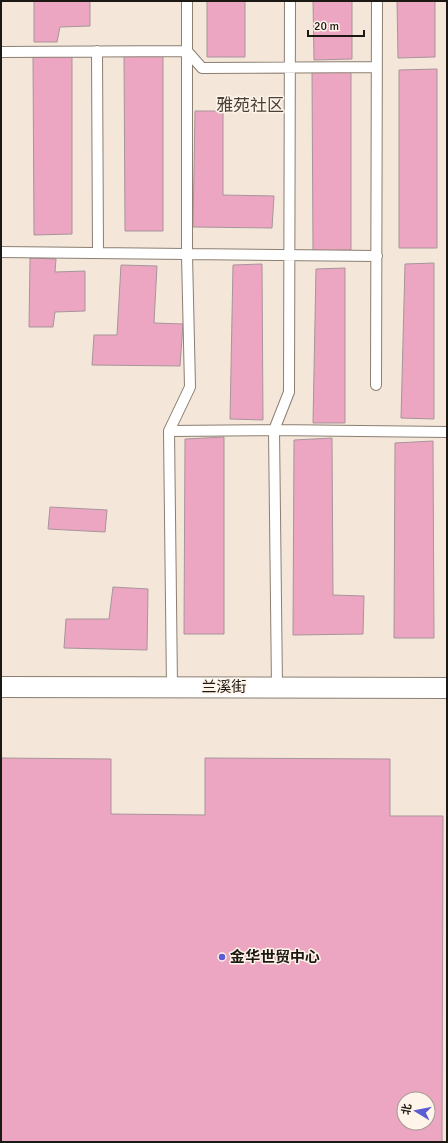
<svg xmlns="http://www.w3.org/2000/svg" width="448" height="1143" font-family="Signika,'Noto Sans SC',sans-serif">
<rect width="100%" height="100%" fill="#f4e7d9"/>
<!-- building -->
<path fill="#eca6c1" stroke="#a7959b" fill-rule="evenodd" d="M34,1H90V26L60,27L57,42H34Z
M207,1H245V57H207Z
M313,1H352V59L314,60Z
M397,1H435V57L398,58Z
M163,52V231H125L124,53Z
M72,55V234L34,235L33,57Z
M437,69V248H399V70Z
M351,71V250L313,251L312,72Z
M195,111H223V195L274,196L272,228L193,227Z
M30,258L56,259L55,272L85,271V311L55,312L53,327H29Z
M434,263V419L401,418L405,264Z
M262,264L263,420L230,419L233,265Z
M121,265L157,266L154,323L183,324L180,366L92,365L94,335H117Z
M345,268V423H313L316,269Z
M224,437V634H184L185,439Z
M332,438L333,595L364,596L363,634L293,635L294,440Z
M433,441L434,638H394L395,443Z
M50,507L107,510L105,532L48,529Z
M113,587L148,589L147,650L64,648L66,619H109Z
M1,758L111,759V814L205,815V758L390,759V816H443L442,1142H1ZM404,1099H428V1123H404Z"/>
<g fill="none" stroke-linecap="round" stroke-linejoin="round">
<!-- lane casing -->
<g stroke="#8b7f72" stroke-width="12">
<path id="lane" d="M97,51L98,253
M1,52L187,51L202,68L377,67
M1,252L377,256
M376,385L377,1
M169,431L274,430L447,432
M172,687L169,431L190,387L187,255V1
M277,687L274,430L289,392L290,1"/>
</g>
<!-- street casing -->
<g stroke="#8b7f72" stroke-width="22">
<path id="street" d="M1,687L447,688"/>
</g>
<!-- lane -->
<use href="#lane" stroke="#fff" stroke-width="10"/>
<!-- street -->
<use href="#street" stroke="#fff" stroke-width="20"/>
</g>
<!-- markers -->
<circle fill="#5a5cd4" stroke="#fff4e9" stroke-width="1.5" cx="222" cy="957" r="4"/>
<g text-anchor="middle" stroke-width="3" stroke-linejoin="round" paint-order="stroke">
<!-- street labels -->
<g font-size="15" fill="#1c1813" stroke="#fff4e9">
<text x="224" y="692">兰溪街</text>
</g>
<!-- poi labels -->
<g font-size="15" font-weight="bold" fill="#1c1813" stroke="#fff4e9" text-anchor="start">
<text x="230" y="962">金华世贸中心</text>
</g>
<!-- quarter labels -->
<g font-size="17" fill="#4b4136" stroke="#fff4e9">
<text x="250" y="111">雅苑社区</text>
</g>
</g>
<!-- border -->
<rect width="448" height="1143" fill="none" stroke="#1c1813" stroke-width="4"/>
<!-- north arrow -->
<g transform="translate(416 1111) rotate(280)"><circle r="19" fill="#fff4e9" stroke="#a49c93"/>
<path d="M0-3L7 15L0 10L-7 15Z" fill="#5a5cd4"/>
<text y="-6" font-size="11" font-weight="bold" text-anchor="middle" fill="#1c1813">北</text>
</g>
<!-- scale -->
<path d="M308 30v6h56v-6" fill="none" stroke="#1c1813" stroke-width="2"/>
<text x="314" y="30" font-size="12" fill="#1c1813" stroke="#fff4e9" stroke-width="3" paint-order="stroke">20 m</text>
</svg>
